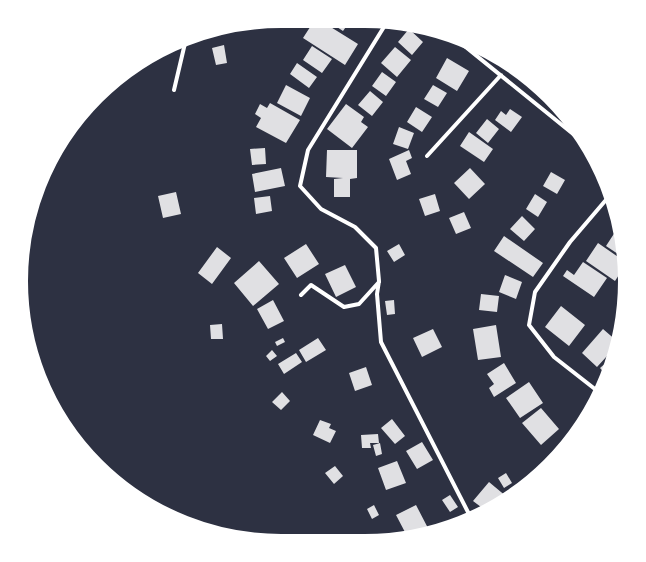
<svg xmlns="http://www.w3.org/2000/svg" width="646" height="562" font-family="'Fira Sans',sans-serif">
<rect width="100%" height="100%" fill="#2d3142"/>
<!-- building -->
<path fill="#e0e0e3" d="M314,21H321L358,44L345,65L303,38Z
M328,21H350L343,31Z
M409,29L423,42L412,55L398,42Z
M224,45L227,63L216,65L212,48Z
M312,46L332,59L322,73L303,60Z
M395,47L411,60L397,77L381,63Z
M447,58L469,71L457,91L436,78Z
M297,63L317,77L309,88L290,74Z
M382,72L396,82L386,96L372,86Z
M286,85L310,98L301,116L277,103Z
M433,85L447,93L438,107L424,99Z
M370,91L383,102L372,116L358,105Z
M270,103L300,120L286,143L256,127L261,118L255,114L260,104L267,108Z
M346,104L364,117L361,122L368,127L352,148L327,129Z
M416,107L432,117L422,132L407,122Z
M510,109L522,117L511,132L495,120L501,111L506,115Z
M487,119L499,129L488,143L476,133Z
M399,127L414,133L408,149L393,144Z
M469,132L493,149L484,162L460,146Z
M265,148L266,164L252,165L250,149Z
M327,150H357V178L350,179V197H334V179L343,178L326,177Z
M409,150L412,158L406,161L411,174L397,180L389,159Z
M281,168L285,186L255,192L252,174Z
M470,168L485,184L469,199L454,183Z
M551,172L565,180L557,194L543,186Z
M176,192L181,214L163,218L158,196Z
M435,194L440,211L425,216L419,199Z
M535,194L547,202L538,217L526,209Z
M270,196L272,211L256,214L254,198Z
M464,212L471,228L456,234L449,218Z
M522,216L535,229L524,241L510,229Z
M619,226L624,247V258L606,246Z
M504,236L543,263L533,277L494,251Z
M598,243L624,261V267L615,281L586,261Z
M306,244L319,264L297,278L284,258Z
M399,244L405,255L394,262L387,251Z
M217,247L231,258L212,284L198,273Z
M259,261L279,284L253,306L234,283Z
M583,262L607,278L594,297L563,276L567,270L574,275Z
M345,265L356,287L336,297L325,274Z
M505,275L522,282L516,299L499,292Z
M481,294L499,296L497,312L479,310Z
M273,300L284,321L268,329L257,309Z
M394,300L395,314L387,315L385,301Z
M561,306L585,325L569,346L545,327Z
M222,324L223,339H211L210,325Z
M496,325L501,357L478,360L473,329Z
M433,329L442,347L422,357L413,338Z
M603,329L618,342V344L597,367L582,353Z
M283,338L285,342L277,346L275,342Z
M318,338L326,350L306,362L299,350Z
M272,350L277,356L270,361L266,356Z
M296,353L302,362L284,374L278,364Z
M615,355L611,365L607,376L600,368Z
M504,363L516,383L494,397L489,388L494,384L487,374Z
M366,367L372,385L355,391L349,373Z
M529,382L543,403L520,418L506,398Z
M282,392L290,401L281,410L272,402Z
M541,408L559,429L541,445L522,423Z
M392,419L405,436L395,444L381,428Z
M320,420L331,424L329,428L336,431L330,443L313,435Z
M378,434L379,443H370L371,448H362L361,435Z
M422,442L433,460L417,469L406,451Z
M380,443L382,454L376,456L373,445Z
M397,461L406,483L386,490L378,468Z
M335,466L343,476L334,484L325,473Z
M506,473L512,483L504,488L498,478Z
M489,482L507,497L499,504L494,500L485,510L473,501Z
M450,495L458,507L450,512L442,500Z
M374,505L379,515L372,519L367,509Z
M416,505L430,532L407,536L396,515Z"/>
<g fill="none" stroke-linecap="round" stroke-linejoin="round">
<!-- minor -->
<path stroke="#fff" stroke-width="4" d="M387,22L308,150L300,186L321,209L355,227L376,248L379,281L377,294L381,342L471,518
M462,44L583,142
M174,90L186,39
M427,156L501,75
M301,295L311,285L344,307L359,304L379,282
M600,393L554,357L529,325L535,292L570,242L611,194"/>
</g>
<!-- crop -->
<path d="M0 0H646V562H0ZM281 27H365A254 254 0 0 1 619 281V281A254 254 0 0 1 365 535H281A254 254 0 0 1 27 281V281A254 254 0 0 1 281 27Z" fill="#fff" fill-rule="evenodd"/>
<path fill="none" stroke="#fff" stroke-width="2" d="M281 27H365A254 254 0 0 1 619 281V281A254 254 0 0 1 365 535H281A254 254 0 0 1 27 281V281A254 254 0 0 1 281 27Z"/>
</svg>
